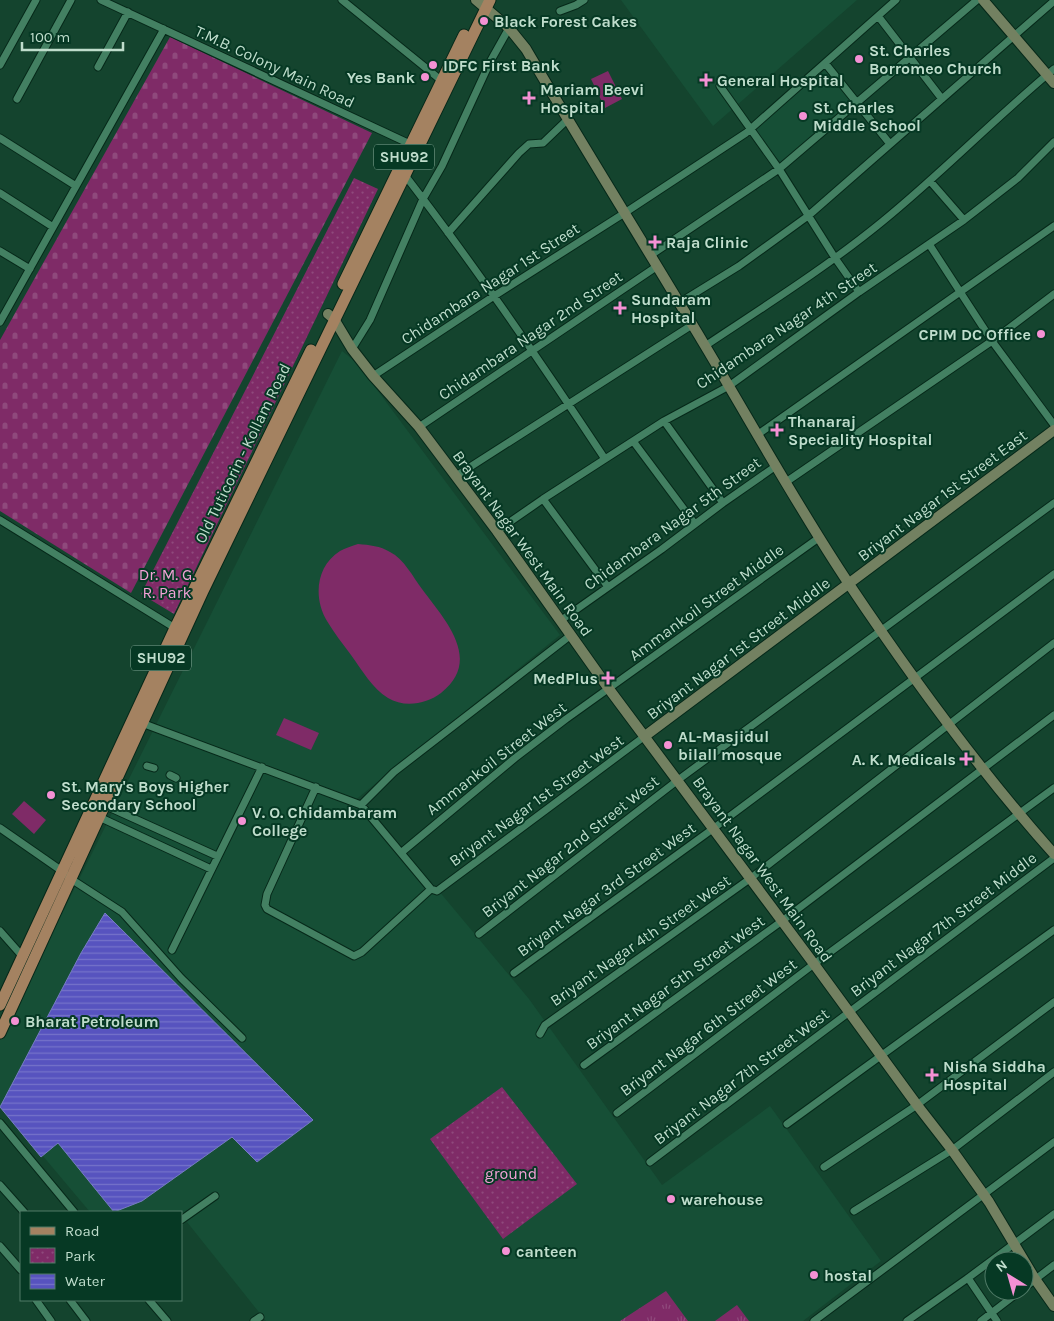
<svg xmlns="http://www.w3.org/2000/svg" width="1054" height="1321" font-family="Karla,sans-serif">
<defs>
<pattern id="grass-tufts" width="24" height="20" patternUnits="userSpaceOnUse" patternTransform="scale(1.25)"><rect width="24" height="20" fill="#7f2b67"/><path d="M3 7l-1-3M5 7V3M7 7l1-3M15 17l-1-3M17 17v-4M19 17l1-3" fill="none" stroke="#8f497c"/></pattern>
<pattern id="cemetery-stones" width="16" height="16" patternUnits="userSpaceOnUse" patternTransform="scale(1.25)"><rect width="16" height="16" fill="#7f2b67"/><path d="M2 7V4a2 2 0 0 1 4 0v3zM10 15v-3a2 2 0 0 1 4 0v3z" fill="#8f497c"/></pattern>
<pattern id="park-dots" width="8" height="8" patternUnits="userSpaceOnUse" patternTransform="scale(1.25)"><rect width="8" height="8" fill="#7f2b67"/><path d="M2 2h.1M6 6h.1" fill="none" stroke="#8f497c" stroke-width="1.8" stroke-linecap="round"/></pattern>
<pattern id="water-rules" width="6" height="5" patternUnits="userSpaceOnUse" patternTransform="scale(1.25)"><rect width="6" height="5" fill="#5753bf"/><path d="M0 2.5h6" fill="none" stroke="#7573c9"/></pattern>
</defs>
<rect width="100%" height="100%" fill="#14442e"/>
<!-- built -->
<path fill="#164f36" d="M621,0H857L713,126Z
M825,70L853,103L781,163L753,130Z
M342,351L357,363L560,635L354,801L398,842L529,999L662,1185L770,1106L881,1261L803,1321H266L187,1222L181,1226V1212H90L0,1105V1038Z"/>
<!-- grass -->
<path fill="url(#grass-tufts)" d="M666,1291L688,1321H620Z
M737,1305L749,1321H715Z"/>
<!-- cemetery -->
<path fill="url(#cemetery-stones)" d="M170,37L372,133L131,593L0,511V340Z"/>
<!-- park -->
<path fill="url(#park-dots)" d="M354,178L378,189L174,614L141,594Z
M502,1087L577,1184L503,1239L430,1139Z"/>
<!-- pitch -->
<path fill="#7f2b67" d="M608,71L622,99L605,108L591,79Z
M358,544C370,545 380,546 390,552C404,559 413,577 422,589C445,620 483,660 441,693C427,704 404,708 388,698C372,688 362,670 351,655C343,644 334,633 327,621C313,598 316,566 340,551C345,548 352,546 358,544Z
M284,718L319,733L311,750L276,735Z
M24,801L46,820L34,834L12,814Z"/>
<!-- water -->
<path fill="url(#water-rules)" stroke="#767cc3" d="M105,913L313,1120L257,1162L232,1137L142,1201L114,1212L58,1143L41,1157L0,1107L81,953Z"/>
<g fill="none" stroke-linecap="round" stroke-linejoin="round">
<!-- street casing -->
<g stroke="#062819" stroke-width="9">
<path id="street" d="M101,0L410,144
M342,0L442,81
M560,11L576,5L584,0
M878,16L942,99
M825,63L890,144
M0,65L36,0
M98,67L128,12
M720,86L779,169L835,258L859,292
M17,99L71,0
M0,138L76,186
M404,174C475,266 541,362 605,459
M930,181L964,220
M0,193L53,227
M448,233L519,153L529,144L543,143L567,120
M929,244L992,341L1054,425
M0,251L30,269
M651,255L779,169L977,0
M679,303L739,266L808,216L1054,1
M0,322L164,29
M705,346C765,306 827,267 883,221C942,173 995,118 1054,69
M352,349L370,320L423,199L442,166L490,62L509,28
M373,376L494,296L623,214L746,133L896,0
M664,421L723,503
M419,427L656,267
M757,435L1054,226
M633,441L695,524
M456,476L692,325
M786,482L992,341L1054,294
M543,499L608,587
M0,520L175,628
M497,531L543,499L664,421L729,386L859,292L964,220L1018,178L1054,142
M560,621L662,549L723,503L776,466
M139,722L361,805L431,889L437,891L645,736
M147,766L154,768
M170,775L176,778
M316,787L267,894L265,905L267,909L354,956L362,952L431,889
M104,805L217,856
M361,805L394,772L571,635
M99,817L211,869
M0,828L62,871L71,879L122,912L181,978L242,1038
M402,852L515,758L566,719L820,537
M0,931L23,957
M479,934L678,780L1054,503
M172,950L262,767
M514,973L714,828L1054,574
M540,1034L545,1025L751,878L1054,643
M584,1065L782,921L1054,715
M617,1113L814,964L1054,788
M0,1123L74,1212
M787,1124L1054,930
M650,1162L1054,858
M824,1167L917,1105L1054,1002
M0,1185L24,1212
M854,1211L952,1150L1054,1072
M181,1220L215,1196
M0,1246L21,1270
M968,1278L997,1321
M1024,1288L1054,1265
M36,1300L51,1321
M70,1300L86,1321
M149,1300L167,1321
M254,1321L260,1317
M814,1321L1054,1142
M907,1321L968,1278L1054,1214
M981,1321L1020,1291"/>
</g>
<!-- secondary casing -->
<g stroke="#062819" stroke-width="12">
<path id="secondary" d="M476,0L509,28L526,49C584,148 645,245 704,344C752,424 797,506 849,584C912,678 979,770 1054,854
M983,0L1054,83
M328,314L334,319L352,349L373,376L419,427L497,531L609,689L814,964L917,1105L952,1150L989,1202L1035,1279L1054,1306
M645,736L1054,430"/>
</g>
<!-- primary casing -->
<g stroke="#062819" stroke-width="13">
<path id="primary" d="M343,284L464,35
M0,1005L175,628L311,350
M0,1033L203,591L490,0"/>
</g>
<!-- street -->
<use href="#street" stroke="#438062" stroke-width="7"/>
<!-- secondary -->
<use href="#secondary" stroke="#738161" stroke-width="10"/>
<!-- primary -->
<use href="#primary" stroke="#a48261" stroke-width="11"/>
</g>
<!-- markers -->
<g fill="#f491d4" stroke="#063924" stroke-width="2">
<circle cx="484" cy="21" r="5"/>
<circle cx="859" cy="59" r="5"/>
<circle cx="433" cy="65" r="5"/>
<circle cx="425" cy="77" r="5"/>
<path d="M703.5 72.5h5v5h5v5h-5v5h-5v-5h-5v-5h5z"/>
<path d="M526.5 90.5h5v5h5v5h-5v5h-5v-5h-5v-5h5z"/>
<circle cx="803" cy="116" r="5"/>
<path d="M652.5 234.5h5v5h5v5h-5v5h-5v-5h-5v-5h5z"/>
<path d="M617.5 300.5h5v5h5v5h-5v5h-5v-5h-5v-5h5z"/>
<circle cx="1041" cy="334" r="5"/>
<path d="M774.5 422.5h5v5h5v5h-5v5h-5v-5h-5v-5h5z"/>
<path d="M605.5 670.5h5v5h5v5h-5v5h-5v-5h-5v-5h5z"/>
<circle cx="668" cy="745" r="5"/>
<path d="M963.5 751.5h5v5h5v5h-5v5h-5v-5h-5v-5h5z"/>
<circle cx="51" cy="795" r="5"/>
<circle cx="242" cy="821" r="5"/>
<circle cx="15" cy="1021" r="5"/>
<path d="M929.5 1067.5h5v5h5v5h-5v5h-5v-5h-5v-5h5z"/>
<circle cx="671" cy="1199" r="5"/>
<circle cx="506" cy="1251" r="5"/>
<circle cx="814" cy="1275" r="5"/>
</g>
<g text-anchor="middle" stroke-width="4" stroke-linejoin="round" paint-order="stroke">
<!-- shield labels -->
<g fill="#063924" stroke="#88ac9a" stroke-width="1">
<rect x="374" y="144.5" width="60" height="25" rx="4"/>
<rect x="131" y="645.5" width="60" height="25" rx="4"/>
</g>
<g font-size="15" font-weight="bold" fill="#bfddcc">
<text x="404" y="162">SHU92</text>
<text x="161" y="663">SHU92</text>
</g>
<!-- poi labels -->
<g font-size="16" font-weight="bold" fill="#bfddcc" stroke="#063924" text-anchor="start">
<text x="494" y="27">Black Forest Cakes</text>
<text x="869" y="56">St. Charles<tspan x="869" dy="18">Borromeo Church</tspan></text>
<text x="443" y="71">IDFC First Bank</text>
<text x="415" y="83" text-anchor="end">Yes Bank</text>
<text x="717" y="86">General Hospital</text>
<text x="540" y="95">Mariam Beevi<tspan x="540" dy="18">Hospital</tspan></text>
<text x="813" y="113">St. Charles<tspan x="813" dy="18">Middle School</tspan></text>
<text x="666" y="248">Raja Clinic</text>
<text x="631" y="305">Sundaram<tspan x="631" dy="18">Hospital</tspan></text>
<text x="1031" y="340" text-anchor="end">CPIM DC Office</text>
<text x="788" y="427">Thanaraj<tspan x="788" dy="18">Speciality Hospital</tspan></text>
<text x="598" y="684" text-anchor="end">MedPlus</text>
<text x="678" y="742">AL-Masjidul<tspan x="678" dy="18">bilall mosque</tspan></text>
<text x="956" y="765" text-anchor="end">A. K. Medicals</text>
<text x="61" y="792">St. Mary's Boys Higher<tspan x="61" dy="18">Secondary School</tspan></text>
<text x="252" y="818">V. O. Chidambaram<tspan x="252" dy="18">College</tspan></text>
<text x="25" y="1027">Bharat Petroleum</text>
<text x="943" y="1072">Nisha Siddha<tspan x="943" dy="18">Hospital</tspan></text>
<text x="681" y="1205">warehouse</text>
<text x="516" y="1257">canteen</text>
<text x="824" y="1281">hostal</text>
</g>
<!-- street labels -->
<g font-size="16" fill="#bfddcc" stroke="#063924">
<text transform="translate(275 66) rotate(25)" y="6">T.M.B. Colony Main Road</text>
<text transform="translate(490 283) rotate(-33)" y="6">Chidambara Nagar 1st Street</text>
<text transform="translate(786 325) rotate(-34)" y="6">Chidambara Nagar 4th Street</text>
<text transform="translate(530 335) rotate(-34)" y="6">Chidambara Nagar 2nd Street</text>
<text transform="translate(242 453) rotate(-64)" y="6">Old Tuticorin - Kollam Road</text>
<text transform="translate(942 495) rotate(-37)" y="6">Briyant Nagar 1st Street East</text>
<text transform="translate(672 523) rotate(-36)" y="6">Chidambara Nagar 5th Street</text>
<text transform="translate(523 543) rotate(54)" y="6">Brayant Nagar West Main Road</text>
<text transform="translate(706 602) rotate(-36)" y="6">Ammankoil Street Middle</text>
<text transform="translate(738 648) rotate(-37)" y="6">Briyant Nagar 1st Street Middle</text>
<text transform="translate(496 758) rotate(-38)" y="6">Ammankoil Street West</text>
<text transform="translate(536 800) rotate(-36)" y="6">Briyant Nagar 1st Street West</text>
<text transform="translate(570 846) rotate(-38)" y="6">Briyant Nagar 2nd Street West</text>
<text transform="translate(763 869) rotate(54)" y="6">Brayant Nagar West Main Road</text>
<text transform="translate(606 889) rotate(-36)" y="6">Briyant Nagar 3rd Street West</text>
<text transform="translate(943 924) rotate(-37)" y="6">Briyant Nagar 7th Street Middle</text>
<text transform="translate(640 940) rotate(-35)" y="6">Briyant Nagar 4th Street West</text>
<text transform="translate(675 982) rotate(-36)" y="6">Briyant Nagar 5th Street West</text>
<text transform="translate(708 1027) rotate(-37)" y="6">Briyant Nagar 6th Street West</text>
<text transform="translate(741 1076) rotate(-37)" y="6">Briyant Nagar 7th Street West</text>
</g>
<!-- park labels -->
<g font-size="16" fill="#f3a1d7" stroke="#063924">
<text x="167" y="580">Dr. M. G.<tspan x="167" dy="18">R. Park</tspan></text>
<text x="511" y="1179">ground</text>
</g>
</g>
<!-- legend -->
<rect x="20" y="1211" width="162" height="90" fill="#063924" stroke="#507b67"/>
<rect x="30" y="1227" width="25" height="8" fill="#a48261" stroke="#507b67"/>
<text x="65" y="1236" font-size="15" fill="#bfddcc">Road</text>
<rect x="30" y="1248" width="25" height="15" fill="url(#park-dots)" stroke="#507b67"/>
<text x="65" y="1261" font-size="15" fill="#bfddcc">Park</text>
<rect x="30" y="1274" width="25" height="15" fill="url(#water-rules)" stroke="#507b67"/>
<text x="65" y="1286" font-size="15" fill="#bfddcc">Water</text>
<!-- north arrow -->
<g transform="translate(1009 1276) rotate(323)"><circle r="24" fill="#063924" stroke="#507b67"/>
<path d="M0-4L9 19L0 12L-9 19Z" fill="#f491d4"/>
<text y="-8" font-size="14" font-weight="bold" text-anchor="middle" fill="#bfddcc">N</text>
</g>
<!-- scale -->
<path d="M22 42v8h101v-8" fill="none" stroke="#bfddcc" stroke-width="2.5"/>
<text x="30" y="42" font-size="15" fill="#bfddcc" stroke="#063924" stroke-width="4" paint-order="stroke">100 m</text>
</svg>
